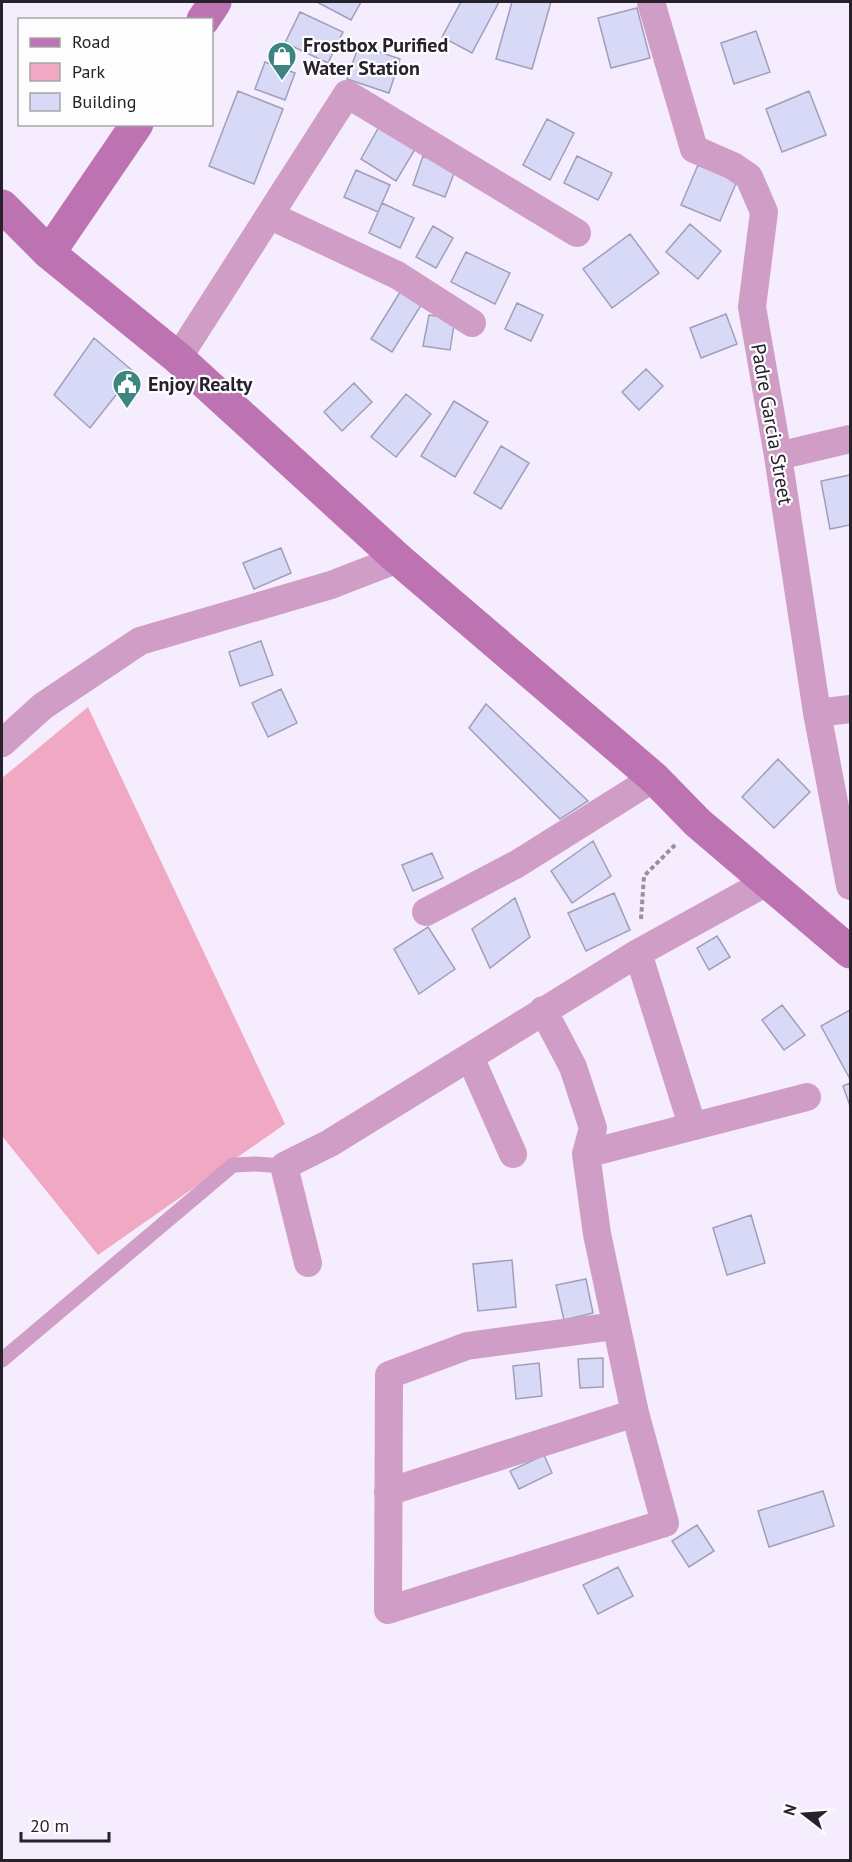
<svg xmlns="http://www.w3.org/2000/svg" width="852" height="1862" font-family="'PT Sans',sans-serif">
<rect width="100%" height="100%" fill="#f5ecfd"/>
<!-- green -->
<path fill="#f1a8c2" d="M88,707L285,1124L98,1255L2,1136V778Z"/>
<!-- building -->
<path fill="#d8d8f7" stroke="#9f9fbc" stroke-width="1.5" d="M317,2H361L351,20Z
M461,2H499L472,53L442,37Z
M512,2H551L532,69L496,59Z
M637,8L650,58L611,68L598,18Z
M300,12L343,32L328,63L285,43Z
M756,31L770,72L734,84L721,43Z
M359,45L400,59L389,93L347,79Z
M265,62L295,73L285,100L255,89Z
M238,91L283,109L254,184L209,166Z
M809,91L826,135L782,152L766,109Z
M547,119L574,133L550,180L523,165Z
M380,125L417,146L396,181L361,159Z
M423,156L456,168L445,197L413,185Z
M577,156L612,173L598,200L564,183Z
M698,165L737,181L720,221L681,205Z
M356,170L390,185L378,212L344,197Z
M382,203L414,218L400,248L369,233Z
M690,224L721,251L698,279L666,252Z
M433,226L453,238L436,268L416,257Z
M630,234L659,273L612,308L583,269Z
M466,252L510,273L495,304L451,282Z
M402,289L423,302L392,352L371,339Z
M517,303L543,315L531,341L505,329Z
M726,314L737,344L701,358L690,328Z
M429,315L455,319L450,350L423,346Z
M94,338L134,372L90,428L54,395Z
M646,369L663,386L639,410L622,392Z
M354,383L372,402L342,431L324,412Z
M406,394L431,414L396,457L371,437Z
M454,401L488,422L455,477L421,456Z
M501,446L529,463L501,509L474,493Z
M850,475V525L830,529L821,481Z
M281,548L291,573L254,589L243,563Z
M261,641L273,675L240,686L229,652Z
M281,689L297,723L268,737L252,703Z
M486,704L588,801L560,819L469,728Z
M778,759L810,792L774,828L742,797Z
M593,841L611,876L572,903L551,871Z
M432,853L443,878L413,891L402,865Z
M614,893L630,930L586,951L568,913Z
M515,898L530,937L490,968L472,929Z
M428,927L455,969L419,994L394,949Z
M717,936L730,957L709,970L697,948Z
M782,1005L805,1035L784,1050L762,1020Z
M850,1010V1079L821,1026Z
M850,1083V1106L843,1086Z
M751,1215L765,1263L727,1275L713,1228Z
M512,1260L516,1307L478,1311L473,1264Z
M586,1279L593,1313L564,1320L556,1285Z
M603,1358V1387L580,1388L578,1359Z
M539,1363L542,1396L516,1399L513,1366Z
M544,1455L552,1473L519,1489L510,1471Z
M823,1491L834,1526L769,1547L758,1511Z
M697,1525L714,1551L689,1567L672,1541Z
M618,1567L633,1596L598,1614L583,1585Z"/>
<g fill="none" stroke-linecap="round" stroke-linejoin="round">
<!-- path -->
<path stroke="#978f9d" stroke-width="4" stroke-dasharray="4.5 3" stroke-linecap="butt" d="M641,919L644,876L676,844"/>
<!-- lane -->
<path stroke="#d09dc7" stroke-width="15" d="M2,1360L233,1165L256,1164L284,1166"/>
<!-- street -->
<path stroke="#d09dc7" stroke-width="28" d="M651,2L694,149L733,166L749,177L764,212L752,307L778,456L817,713L850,886
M271,216L397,275L472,323
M178,358L347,94L577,233
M778,456L850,439
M817,713L850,709
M2,743L43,706L140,641L331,585L398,559
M426,912L517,864L654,778
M638,953L692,1125
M543,1010L573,1067L593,1128L586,1154L597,1234L635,1413L665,1523L388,1610L389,1375L467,1346L615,1326
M470,1057L513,1154
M586,1154L807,1097
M308,1263L284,1166L330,1143L638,953L765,883
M388,1492L635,1413"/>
<!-- secondary -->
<path stroke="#bd73b1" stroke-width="33" d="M203,20L215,2
M2,206L49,253L178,358L398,559L654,778L698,823L850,952
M49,253L137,124"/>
</g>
<!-- icons -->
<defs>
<g id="shop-pin" transform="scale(1.5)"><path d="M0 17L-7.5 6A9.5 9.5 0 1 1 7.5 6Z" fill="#3d8581" stroke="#fdfdfd"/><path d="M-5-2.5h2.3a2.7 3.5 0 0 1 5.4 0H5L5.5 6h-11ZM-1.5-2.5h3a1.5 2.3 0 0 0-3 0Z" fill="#fff"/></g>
<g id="civic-pin" transform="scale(1.5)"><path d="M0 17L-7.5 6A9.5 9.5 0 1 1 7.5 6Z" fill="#3d8581" stroke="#fdfdfd"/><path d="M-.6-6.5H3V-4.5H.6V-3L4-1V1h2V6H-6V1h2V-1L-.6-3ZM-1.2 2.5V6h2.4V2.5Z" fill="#fff"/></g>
</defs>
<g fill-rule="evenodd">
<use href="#shop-pin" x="282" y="56"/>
<use href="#civic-pin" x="127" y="384"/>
</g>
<g text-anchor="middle" stroke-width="4.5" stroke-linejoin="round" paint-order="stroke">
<!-- poi labels -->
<g font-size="20" font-weight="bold" fill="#27212c" stroke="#fdfdfd" text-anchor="start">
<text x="303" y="52">Frostbox Purified<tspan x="303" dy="23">Water Station</tspan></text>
<text x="148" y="391">Enjoy Realty</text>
</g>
<!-- street labels -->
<g font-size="20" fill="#27212c" stroke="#fdfdfd">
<text transform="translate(772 424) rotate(80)" y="7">Padre Garcia Street</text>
</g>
</g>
<!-- border -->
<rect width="852" height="1862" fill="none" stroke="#27212c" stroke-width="6"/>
<!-- legend -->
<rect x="18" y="18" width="195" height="108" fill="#fdfdfd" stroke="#a7a5a9" stroke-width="1.5"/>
<rect x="30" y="38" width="30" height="9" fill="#bd73b1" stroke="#a7a5a9" stroke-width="1.5"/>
<text x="72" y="48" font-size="18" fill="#27212c">Road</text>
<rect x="30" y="63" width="30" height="18" fill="#f1a8c2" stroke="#a7a5a9" stroke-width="1.5"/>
<text x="72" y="78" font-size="18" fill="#27212c">Park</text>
<rect x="30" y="93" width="30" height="18" fill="#d8d8f7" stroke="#a7a5a9" stroke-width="1.5"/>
<text x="72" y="108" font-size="18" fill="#27212c">Building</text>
<!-- north arrow -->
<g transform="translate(804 1814) rotate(287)" stroke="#fdfdfd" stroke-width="4.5" paint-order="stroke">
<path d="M0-4.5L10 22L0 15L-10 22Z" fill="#27212c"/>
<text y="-9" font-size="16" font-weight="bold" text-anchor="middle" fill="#27212c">N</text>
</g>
<!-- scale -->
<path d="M21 1832v9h88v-9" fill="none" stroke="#27212c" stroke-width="3"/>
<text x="30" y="1832" font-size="18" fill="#27212c" stroke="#fdfdfd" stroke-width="4.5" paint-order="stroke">20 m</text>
</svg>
